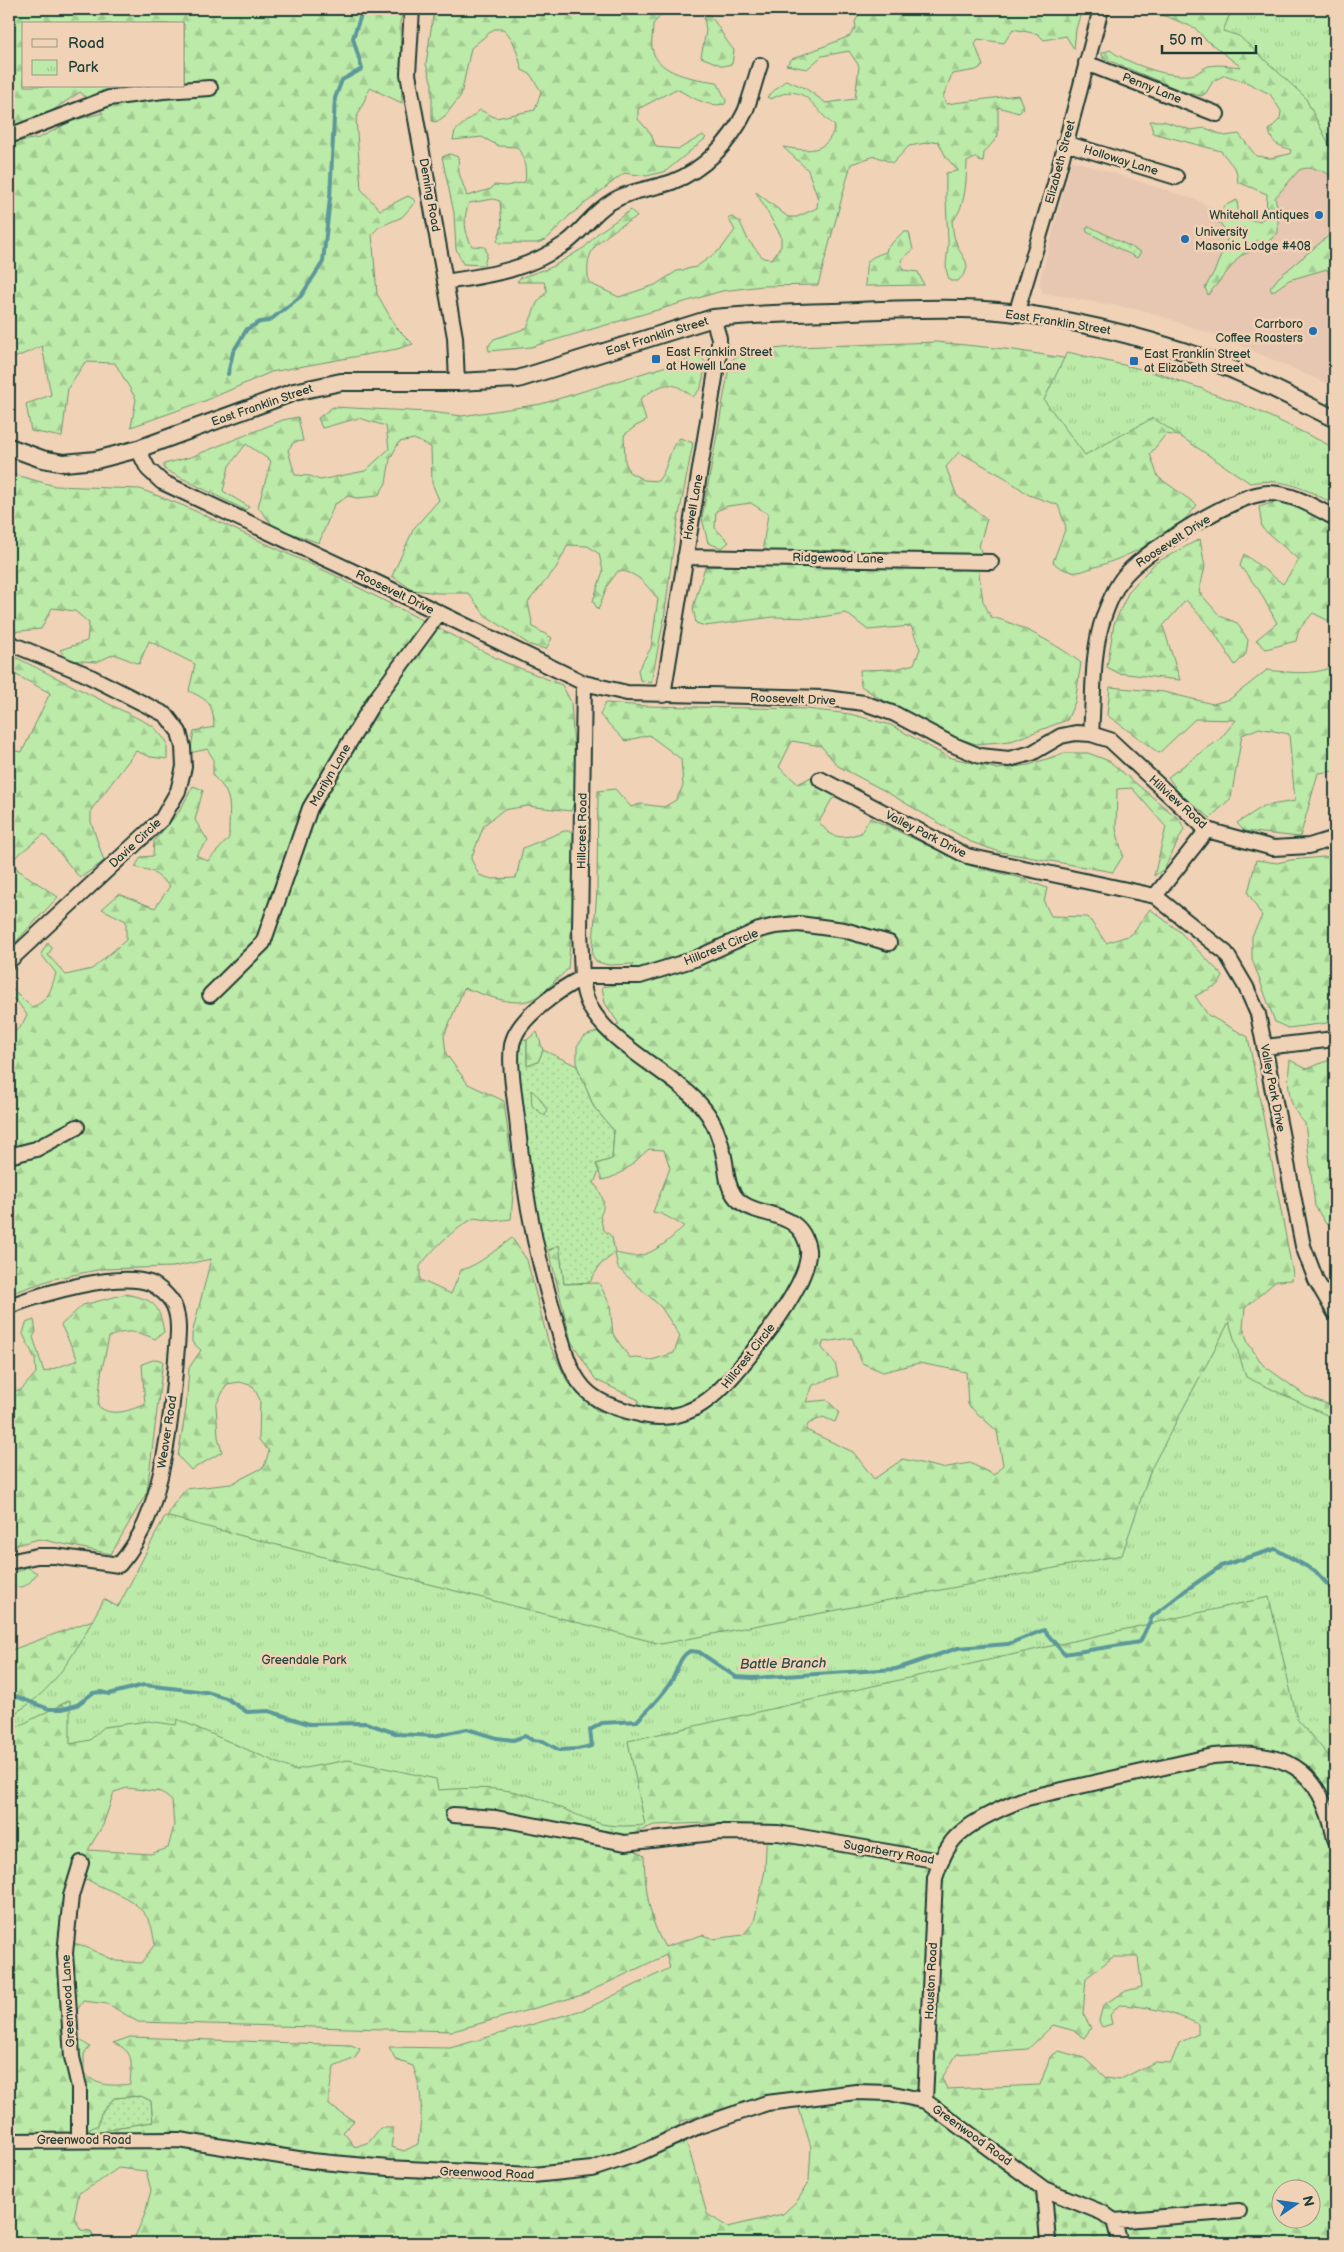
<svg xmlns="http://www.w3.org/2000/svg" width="1344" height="2252" font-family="'Balsamiq Sans',sans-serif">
<defs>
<pattern id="grass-dots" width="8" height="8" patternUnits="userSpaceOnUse" patternTransform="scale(1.25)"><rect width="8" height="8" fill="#bceaa8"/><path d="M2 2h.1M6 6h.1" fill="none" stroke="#a1ca91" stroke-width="1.8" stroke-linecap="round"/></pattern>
<pattern id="forest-firs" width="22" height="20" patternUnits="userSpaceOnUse" patternTransform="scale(1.25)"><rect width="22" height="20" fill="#bceaa8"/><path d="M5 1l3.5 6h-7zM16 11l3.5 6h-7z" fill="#a1ca91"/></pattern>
<pattern id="cemetery-stones" width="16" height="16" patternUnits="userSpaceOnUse" patternTransform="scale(1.25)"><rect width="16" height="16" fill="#bceaa8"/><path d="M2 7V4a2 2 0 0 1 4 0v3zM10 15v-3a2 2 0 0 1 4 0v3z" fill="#a1ca91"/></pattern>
<pattern id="park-tufts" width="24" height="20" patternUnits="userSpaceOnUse" patternTransform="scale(1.25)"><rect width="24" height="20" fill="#bceaa8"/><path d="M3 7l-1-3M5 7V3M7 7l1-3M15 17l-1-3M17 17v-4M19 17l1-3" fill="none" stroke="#a1ca91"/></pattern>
</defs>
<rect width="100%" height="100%" fill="#f0d2b6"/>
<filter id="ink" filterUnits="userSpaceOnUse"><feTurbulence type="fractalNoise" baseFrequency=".02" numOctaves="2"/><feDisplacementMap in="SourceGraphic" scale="10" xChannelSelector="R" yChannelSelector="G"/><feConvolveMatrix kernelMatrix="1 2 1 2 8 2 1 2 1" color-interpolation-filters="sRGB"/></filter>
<g filter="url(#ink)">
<!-- built -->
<path fill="#e8c7b2" d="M1315,116L1335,156V387L1223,338L1146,311L1043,293L1039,284L1072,160L1197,200L1254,231Z"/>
<!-- grass -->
<path fill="url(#grass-dots)" stroke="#6e946e" d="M1089,226L1141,252L1137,258L1087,232L1086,228Z
M521,1038L527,1040V1065L538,1062L543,1050L577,1066L594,1107L614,1131L612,1159L596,1164L599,1171L594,1183C602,1194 607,1204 600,1216L603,1229L612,1237L615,1253L600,1265L590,1282L564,1284L559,1246L545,1251C535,1202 526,1153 522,1103C520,1082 516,1060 521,1038Z
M141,2096L151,2101L153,2122L114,2128L94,2136L88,2129L98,2125L101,2113L114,2098Z"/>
<!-- forest -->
<path fill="url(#forest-firs)" stroke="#6e946e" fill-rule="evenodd" d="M9,9H403L400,23L402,103L370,88L356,119L361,189L380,210L408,196L416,201L402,217L379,227L372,234L377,294L396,327L413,344L397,349L271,372L207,400L131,427L136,399L115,363L85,362L68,388L62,437L31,431L26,404L51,395L42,346L12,359L9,372V143L39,138L74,120L103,113L80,92L44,116L9,127ZM24,24H184V86H24Z
M434,9H512L534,14L540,9H667L653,24C653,32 651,41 652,48C657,75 696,79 717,82L726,100L725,104C707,108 691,96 676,89L638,109V119L651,134L656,147L679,149L703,135L706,138L666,171L647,176L624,173L569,216L546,240L537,243H500L497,241L502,226L500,201L493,199L469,203C463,217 464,232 472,246L485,247L487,254L484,265L463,264L456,249L454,213L442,157L450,154L458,157L459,173L467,196L491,189L494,185L506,186L525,182C527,170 524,156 517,147L499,146L482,137L453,140L455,131L480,110L496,118L535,110L541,91L530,74L522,70C518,56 515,38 503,29H494L471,48L461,95L445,116L436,122L432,121V84L426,64Z
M695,9C714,9 721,37 734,50L732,64L723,66L701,57L706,31L704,16Z
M862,9H1082L1076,29L1074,49L1066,36L1044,40L1038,34L1013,29L1004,43L978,39L975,44L983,66L976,70L952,74L943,97L946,104L1018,95L1024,108L1019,113L998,107V136L984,153L983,162L979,161L977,157L967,162C966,183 966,206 952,222C953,228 953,236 956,242C962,261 976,263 958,281H950C942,265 949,256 948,239C947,217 945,195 946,173L958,171L946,157L938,141L909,146L893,163L875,156L851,164L818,285L762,286L722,291L531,347L489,351L488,346L494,339L527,328L537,303L547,291L544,282H517L520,278L552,267L585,247L598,233L631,210L637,217C624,223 599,239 592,251C587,260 587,273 589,283L619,297L655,285L677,271L696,267L721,249L735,230L728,218L733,217L740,222L748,240L763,258L772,259L781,246V236L756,192L788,217H797L817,208L818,199L808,170L783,147C807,151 827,155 835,126C812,110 808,79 771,99L767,97L786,80L805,88L826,103L855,99L859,66L849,51L822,56L807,69L786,65L792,59L850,36L856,27L855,22Z
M1135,9H1335V180C1328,171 1310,165 1299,170L1275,198L1278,208V233L1263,246L1240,256L1208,295L1205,288L1215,270L1228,237V232L1217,221L1224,206L1237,200L1239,219L1259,221L1266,217L1267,194L1238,182L1236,170L1221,151L1153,133L1150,121H1163L1191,130L1205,128L1225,136L1239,134L1256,156L1270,158L1290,154L1291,150C1279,145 1272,145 1269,130L1280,119L1281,111L1270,94L1248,83L1225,75L1213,81L1206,93L1201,96L1182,91L1103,58L1102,53L1110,50C1128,64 1173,80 1195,74C1200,72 1204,67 1209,66C1219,64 1231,66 1241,67L1205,39L1195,28L1168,17Z
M1335,227V280H1331L1327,269L1289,280L1272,292L1270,288L1279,277L1332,233Z
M903,232H909L913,250L901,260L903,270L918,272L924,285L865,286C867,262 862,260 886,252L887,248Z
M936,342L1014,350L1118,367L1155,371L1288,428L1206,440L1166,434L1150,454L1158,477L1197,505C1176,535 1126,558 1092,568C1088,569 1082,572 1077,572C1068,572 1059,568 1053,562L1066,527L1058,505L1029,495L1004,477L959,452L946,467L957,496L987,519L979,546L982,554L979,574L983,601L991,617C1018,623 1060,646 1081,663L1075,702L1067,720L1011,741L976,744L949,735L879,698L861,686L860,670L896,669L914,664L920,649L911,626L868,630L846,613L815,618L773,617L705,626L696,623L693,608L705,567L782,564L763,546L768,514L751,503L728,506L716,511L715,528L729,542L722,548L708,543L702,518L730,362L734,358L751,351L795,347Z
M700,356L706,363L701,388L693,397C670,378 663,383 640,399L646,421L636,426L624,435L625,461L629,472L644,480L658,481C669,468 669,445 680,438L693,443L674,541L664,619L651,683L640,680L638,670L651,648L658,599C646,585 637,571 618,571L607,586L598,610L593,601L603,571L599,554L588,546L568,545L556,568L528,602L533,627L552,638L546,649L530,645L485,615L468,593H438L413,590L392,576L414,528L439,500L432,483L431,447L414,439L399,442L390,459L386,483L378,496L357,498L348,496L334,505L319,543L274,527L258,507L271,461L246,444L229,466L223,491L249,507L245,510L164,469V464L191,457L283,420L298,417L303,441L294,442L288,450L295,475L310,476L320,480L365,471L389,449L386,426L359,418L322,428L318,418L333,407L430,412L462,416L541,404Z
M9,473L55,486L140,489L184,506L334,575L502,661L562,685L571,702L577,794L571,811L527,806L503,810L484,825L471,859L479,875L492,879L516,878L523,848L564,831H579L568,969C559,977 543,994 533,999C513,1008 484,994 464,988L444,1036L446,1054L468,1084L504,1101L514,1181L511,1219L494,1221L474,1218C451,1232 437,1244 420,1266V1280L451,1294L461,1270C480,1265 496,1249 512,1238L527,1260L548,1341L567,1381L596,1410L629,1418L639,1400L596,1380L571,1341L549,1251L559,1245L564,1284L599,1283L610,1305L613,1334L629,1357L652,1360L674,1353L680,1336L661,1307L618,1268L615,1253C622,1254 631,1257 638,1256C656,1253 672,1238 684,1226L662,1214L653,1212L670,1168L664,1150L649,1149C633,1162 624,1176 602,1180L596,1164L612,1159L614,1131L594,1107L577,1066V1046L585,1036L619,1024L605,1003L602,987L622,984L634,964L609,965L597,962L592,955L597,891L598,791L615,789L631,807L640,804L664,807L676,800L683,786L681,759L649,735L625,741L600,715L605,703L645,706L806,709L850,714L891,725L948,757L998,769L1029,765L1064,753H1088L1109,761L1180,820L1184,829L1164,869L1154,876L1166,827L1132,788L1117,789L1116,829L1123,856L1113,872L1000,852L971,842L885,791L838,766L821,746L792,741L779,767L798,784L813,776L818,785L840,796L832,799L819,822C833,840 841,839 861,833L870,818L971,866L1021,878L1047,888L1044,902L1051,916L1088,917L1106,943L1131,935L1150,909L1179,931L1223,976L1219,984L1195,996L1208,1015L1248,1037L1293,1274L1292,1280L1276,1281L1245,1308L1243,1327L1248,1343L1263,1365L1306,1396L1335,1407V2243H122L134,2239L145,2214L151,2190L146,2171L118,2168L97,2183L79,2193L74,2217L81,2230L91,2231L96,2243H9V1651L109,1614L131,1592L173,1505L186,1489L231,1484L264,1467L269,1451L259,1440L260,1400L253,1386L240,1382L227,1384L216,1405L218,1437L222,1452L191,1470L178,1456L186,1409L189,1368L201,1350L192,1342V1334L211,1259L173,1267L102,1269L53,1279L9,1294V1037L21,1026L27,1015L16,1000L9,998V988L15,991L31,1007C49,1002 51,989 56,973L41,954L48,942L52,948L48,955L66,975L92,969L126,940V921L102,909L119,894L155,908L170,886L152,871L135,867L141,857L153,856L154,841L179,812L193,786L203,790L195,820L208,841L196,855L208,861L229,838C228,810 236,796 213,776V758L207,749L190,753L194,731L214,727C213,704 210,701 189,691L195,664L149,641L139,664L114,654L97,662L68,660L60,650L87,641L89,623L75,611L52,608L41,629L9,632ZM852,1338L862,1363L883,1372L919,1363L966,1372L968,1405L997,1431L1003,1465L994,1475L970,1463L942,1468L903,1459L874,1479L853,1452L806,1430L808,1424L823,1417L835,1422L839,1412L827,1400L806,1402L813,1385L838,1376L835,1363L822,1348L823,1342ZM127,1788L161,1792L172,1801L174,1826L168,1848L151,1854L88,1850L103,1825L114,1792ZM707,1823L767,1825L765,1870L754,1922L743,1935L714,1939L702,1935L665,1947C649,1921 645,1887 644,1856L636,1851L637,1832L654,1825ZM88,1880C111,1893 136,1896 149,1921C153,1927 153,1937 155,1944L141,1963L116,1961L81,1945L60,1940L66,1887ZM666,1955L670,1968L586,2009L450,2048L389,2047L396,2060L413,2066C424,2095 422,2114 418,2144L404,2151L391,2147L394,2128H380L369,2142L355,2147L343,2132L354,2121L329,2105V2093L334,2067L355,2058L360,2049L351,2045L130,2037L113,2043C136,2051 131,2064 130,2084C112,2086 98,2087 84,2073V2054L90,2047L76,2037V2012L83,2001L108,2004L138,2022L453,2031L582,1995ZM1113,1957H1138L1142,1987L1126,1991L1103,2005L1099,2021L1102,2027L1112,2024L1110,2015L1119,2005C1146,2006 1173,2012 1198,2024V2034L1179,2043L1171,2063L1155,2062L1119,2080L1106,2078L1084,2058L1059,2051L1050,2057L1040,2085L947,2089L942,2078L957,2054L1028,2049L1053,2025L1075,2031L1084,2038L1091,2028L1083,2014L1086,1978ZM141,2096L151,2101L153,2122L114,2128L94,2135L88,2130L98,2125L101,2113L114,2098ZM798,2105L811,2147L809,2181L798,2200L783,2214L728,2227L707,2214L690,2153L679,2122L731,2106ZM1282,2190H1312V2220H1282Z
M1278,501L1295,505L1335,527V624L1313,613L1299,629L1296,641L1266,649L1256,640L1277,623L1259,590L1240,566L1244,554L1283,584L1299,560L1262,528L1259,507Z
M1200,539L1205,567L1199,592L1220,616L1237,623L1248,640L1246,654L1235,665L1212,629L1186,600L1163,626L1180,680L1118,673L1107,667L1114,624L1129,591L1155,563Z
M17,658L153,726L167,742V759L151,757L136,751L91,810V822L104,861L80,878L44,834L12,860L18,870L58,897L9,949V823L11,820L9,807V750L22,752L50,693L9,671Z
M1331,667L1335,669V774L1334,771L1318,773L1300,837L1244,831L1237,823L1264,806L1295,801L1289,734L1259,728L1242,735L1231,798L1210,818L1179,793L1168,777L1220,739L1236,720L1195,719L1159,753L1107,715L1110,687L1164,692L1213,704L1230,699L1267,670C1286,672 1314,676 1331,667Z
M1335,856V1022L1288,1028L1275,1022L1252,959V936L1262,916L1248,893L1256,860L1277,863L1291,860Z
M537,1032L543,1050L538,1062L527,1066V1040Z
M1335,1058V1222L1326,1224L1315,1206L1305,1123C1287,1106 1287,1083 1290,1060L1306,1069Z
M531,1090L539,1097L547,1110L545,1116L532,1106Z
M126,1294C155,1301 158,1302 164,1332L155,1339C137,1331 128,1329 109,1337L101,1374L98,1406C113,1418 128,1410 145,1405L142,1364L156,1359L163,1361L147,1492L111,1554L39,1539L9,1547V1391L21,1390L36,1373L35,1359L23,1334L26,1323L34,1320L36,1332L33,1337L44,1372L78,1360L61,1325L83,1305Z
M27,1567L37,1573C29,1585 24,1590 9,1585V1577L12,1573Z"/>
<!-- cemetery -->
<path fill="url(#cemetery-stones)" stroke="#6e946e" d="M1044,2189L1103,2213L1120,2243H1048Z"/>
<!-- park -->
<path fill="url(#park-tufts)" stroke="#6e946e" d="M1232,9H1335V156L1305,97L1239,36L1223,31Z
M1067,352L1145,370L1203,389C1207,393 1227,398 1234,401C1269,415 1302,432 1335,448V505C1307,489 1283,477 1250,483L1153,418L1085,455L1044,400Z
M1229,1322L1246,1377L1335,1419V1763L1297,1719L1269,1597L628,1741L645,1825C631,1826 616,1827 602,1824C577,1817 553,1802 527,1795C498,1786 468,1788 438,1790L436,1779L348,1760L294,1770L177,1719L176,1725L148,1721L104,1727L90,1740L70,1744V1700L9,1731V1716C58,1692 79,1644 104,1599L118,1607L165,1516L661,1644L1122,1555L1151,1469Z"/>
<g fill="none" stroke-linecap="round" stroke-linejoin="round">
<!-- stream -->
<path stroke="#5b989a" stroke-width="4" d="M228,374L233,352L247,329L260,322L269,321L301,296L323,262L330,198L335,98L342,80L362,69L353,38L363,9
M9,1698L15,1696L49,1709H62L77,1705L93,1693L101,1692L109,1694L144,1685L206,1692L226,1698L247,1712L269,1711L309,1724L366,1723L398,1734L434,1736L467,1729L497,1738L513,1740L525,1736L532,1740L543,1741L559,1750L577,1749L592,1746L590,1730L602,1723L637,1721C649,1708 665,1694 673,1678C678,1668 680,1656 690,1651L699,1652L736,1677L753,1678L896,1669L958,1648L1008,1644L1044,1630L1064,1654L1140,1642L1152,1617L1186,1590L1221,1566L1275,1549L1315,1571L1335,1592"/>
<!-- minor casing -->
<g stroke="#1f3d34" stroke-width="18">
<path id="minor" d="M412,9L408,74L455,337L457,382
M1086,63L1217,114
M9,136L109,98L163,91L210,88
M1065,143L1176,177
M445,282C491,275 528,270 566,243C583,231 593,212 611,202C630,190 652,189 672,182C704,170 731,141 745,112C751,97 755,80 760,65
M1016,314L1055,184L1101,9
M138,449L148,469L162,482L388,588L584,683L627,693L825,698L864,703L895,714L951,744L980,756L1009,759L1032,753L1061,736L1076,733L1091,734L1110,740L1207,830L1273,848L1309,846L1335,838
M685,557L991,562
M9,643L83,673L166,715L179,732L183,747L184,767L178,791L162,819L9,961
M584,683L580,930L582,978L590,976H640L695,959L759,930L775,926L799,924L844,930L889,943
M663,695L719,353V338L713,318
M1091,734C1094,696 1091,652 1104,616C1109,602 1117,583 1127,573C1150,548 1235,494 1268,493C1293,493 1314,507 1335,518
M820,779L967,856L1155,896L1226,953L1246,987L1258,1014L1303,1246L1316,1280L1335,1313
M1155,896L1207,830
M582,978C583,985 584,993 587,1000C603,1043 676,1073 704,1109C716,1124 722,1144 725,1162C727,1174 727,1185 734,1195C751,1221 802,1205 808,1250C811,1278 766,1336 747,1359C721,1392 690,1426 642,1415C624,1410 604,1406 589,1393C569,1376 563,1345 556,1321C537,1259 524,1195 518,1129C517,1107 506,1056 514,1038C522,1016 561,988 582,978Z
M210,995L263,943L310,808L373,703L439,613
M1265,1047L1335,1039
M9,1156L36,1149L77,1127
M9,1306C42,1294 117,1271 150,1283C159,1287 170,1297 174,1306C181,1322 177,1343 176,1359C172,1410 167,1460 151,1509C144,1529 133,1549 119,1565L55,1556H37L9,1562
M453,1815L496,1818L625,1843L721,1832L778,1833L940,1861
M925,2101L935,1878C939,1866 943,1854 951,1843C964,1824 1005,1806 1027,1798L1213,1756C1284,1749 1320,1765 1335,1839
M79,2140V2087L72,2057L65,1953L71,1896L81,1863
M9,2141L179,2140L311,2161L388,2168L533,2175L592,2169L640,2153L699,2126L767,2103L856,2092L890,2093L925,2101L1044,2189L1048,2243
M1044,2189L1103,2213L1114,2221L1239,2211
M1114,2221L1120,2243"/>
</g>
<!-- major casing -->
<g stroke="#1f3d34" stroke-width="20">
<path id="major" d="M9,447L42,459L64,463L96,460L138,449L294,392L341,382H457L518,379L713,318C753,314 794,313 834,312C877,310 919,308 962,309C1031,310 1114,329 1180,350C1234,367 1285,394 1335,419"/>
</g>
<!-- minor -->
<use href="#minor" stroke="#f0d2b6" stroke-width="14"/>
<!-- major -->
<use href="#major" stroke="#f0d2b6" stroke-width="16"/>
</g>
</g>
<!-- markers -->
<g fill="#1f6fb2" stroke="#f0d2b6" stroke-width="2">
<circle cx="1319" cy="215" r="5"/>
<circle cx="1185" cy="239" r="5"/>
<circle cx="1313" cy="331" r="5"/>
<rect x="651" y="354" width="10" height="10" rx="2.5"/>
<rect x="1129" y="356" width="10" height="10" rx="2.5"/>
</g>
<g text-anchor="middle" stroke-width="5" stroke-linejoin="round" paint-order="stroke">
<!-- street labels -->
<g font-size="12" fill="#1f3d34" stroke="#f0d2b6">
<text transform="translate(1152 88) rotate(22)" y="4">Penny Lane</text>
<text transform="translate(1121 160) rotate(17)" y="4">Holloway Lane</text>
<text transform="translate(1060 162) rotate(-75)" y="4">Elizabeth Street</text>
<text transform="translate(430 195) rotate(80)" y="4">Deming Road</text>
<text transform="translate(1058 322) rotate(9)" y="4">East Franklin Street</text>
<text transform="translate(657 336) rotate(-17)" y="4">East Franklin Street</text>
<text transform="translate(262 405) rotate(-19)" y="4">East Franklin Street</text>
<text transform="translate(693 507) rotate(-80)" y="4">Howell Lane</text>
<text transform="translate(1173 541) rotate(-33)" y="4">Roosevelt Drive</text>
<text transform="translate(838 558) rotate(1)" y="4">Ridgewood Lane</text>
<text transform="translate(395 592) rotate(26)" y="4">Roosevelt Drive</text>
<text transform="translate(793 699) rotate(2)" y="4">Roosevelt Drive</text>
<text transform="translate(330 775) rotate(-60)" y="4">Marilyn Lane</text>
<text transform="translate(1178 802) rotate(42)" y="4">Hillview Road</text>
<text transform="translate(582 831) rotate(-89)" y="4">Hillcrest Road</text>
<text transform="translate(926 834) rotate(27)" y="4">Valley Park Drive</text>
<text transform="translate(135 843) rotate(-43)" y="4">Davie Circle</text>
<text transform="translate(721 947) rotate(-22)" y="4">Hillcrest Circle</text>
<text transform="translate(1273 1088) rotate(79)" y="4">Valley Park Drive</text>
<text transform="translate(748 1356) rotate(-52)" y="4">Hillcrest Circle</text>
<text transform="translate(167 1432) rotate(-81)" y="4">Weaver Road</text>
<text transform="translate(889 1852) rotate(10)" y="4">Sugarberry Road</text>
<text transform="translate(931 1981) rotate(-87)" y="4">Houston Road</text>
<text transform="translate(68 2001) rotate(-93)" y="4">Greenwood Lane</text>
<text transform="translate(972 2135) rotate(36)" y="4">Greenwood Road</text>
<text x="84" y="2144">Greenwood Road</text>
<text transform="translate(487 2173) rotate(2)" y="4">Greenwood Road</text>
</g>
<!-- poi labels -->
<g font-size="12" fill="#1f3d34" stroke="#f0d2b6" text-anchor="start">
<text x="1309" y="219" text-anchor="end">Whitehall Antiques</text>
<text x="1195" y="236">University<tspan x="1195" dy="14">Masonic Lodge #408</tspan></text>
<text x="1303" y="328" text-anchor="end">Carrboro<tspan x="1303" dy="14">Coffee Roasters</tspan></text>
<text x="666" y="356">East Franklin Street<tspan x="666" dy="14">at Howell Lane</tspan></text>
<text x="1144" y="358">East Franklin Street<tspan x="1144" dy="14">at Elizabeth Street</tspan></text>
</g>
<!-- park labels -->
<g font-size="12" fill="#27463a" stroke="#f0d2b6">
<text x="304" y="1664">Greendale Park</text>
</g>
<!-- water labels -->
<g font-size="14" font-style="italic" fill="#294c45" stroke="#f0d2b6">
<text transform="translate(783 1663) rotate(-1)" y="5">Battle Branch</text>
</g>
</g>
<!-- margin -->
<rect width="1344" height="2252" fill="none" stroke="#f0d2b6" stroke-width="30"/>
<rect x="15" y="15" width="1314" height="2222" fill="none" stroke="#1f3d34" stroke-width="2" filter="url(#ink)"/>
<!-- legend -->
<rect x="22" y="22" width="162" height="65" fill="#f0d2b6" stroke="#9c9682"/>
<rect x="32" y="39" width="25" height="8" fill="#f0d2b6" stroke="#9c9682"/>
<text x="68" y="48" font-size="15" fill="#1f3d34">Road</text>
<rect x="32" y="60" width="25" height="15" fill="url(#park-tufts)" stroke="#9c9682"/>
<text x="68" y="72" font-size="15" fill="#1f3d34">Park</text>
<!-- north arrow -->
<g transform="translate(1296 2204) rotate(77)"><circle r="24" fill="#f0d2b6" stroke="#9c9682"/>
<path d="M0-4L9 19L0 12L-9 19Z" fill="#1f6fb2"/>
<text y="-8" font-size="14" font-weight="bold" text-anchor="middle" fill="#1f3d34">N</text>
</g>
<!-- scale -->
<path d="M1162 45v8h94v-8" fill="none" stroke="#1f3d34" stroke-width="2.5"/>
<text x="1169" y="45" font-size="15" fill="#1f3d34" stroke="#f0d2b6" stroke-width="4" paint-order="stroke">50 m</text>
</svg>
